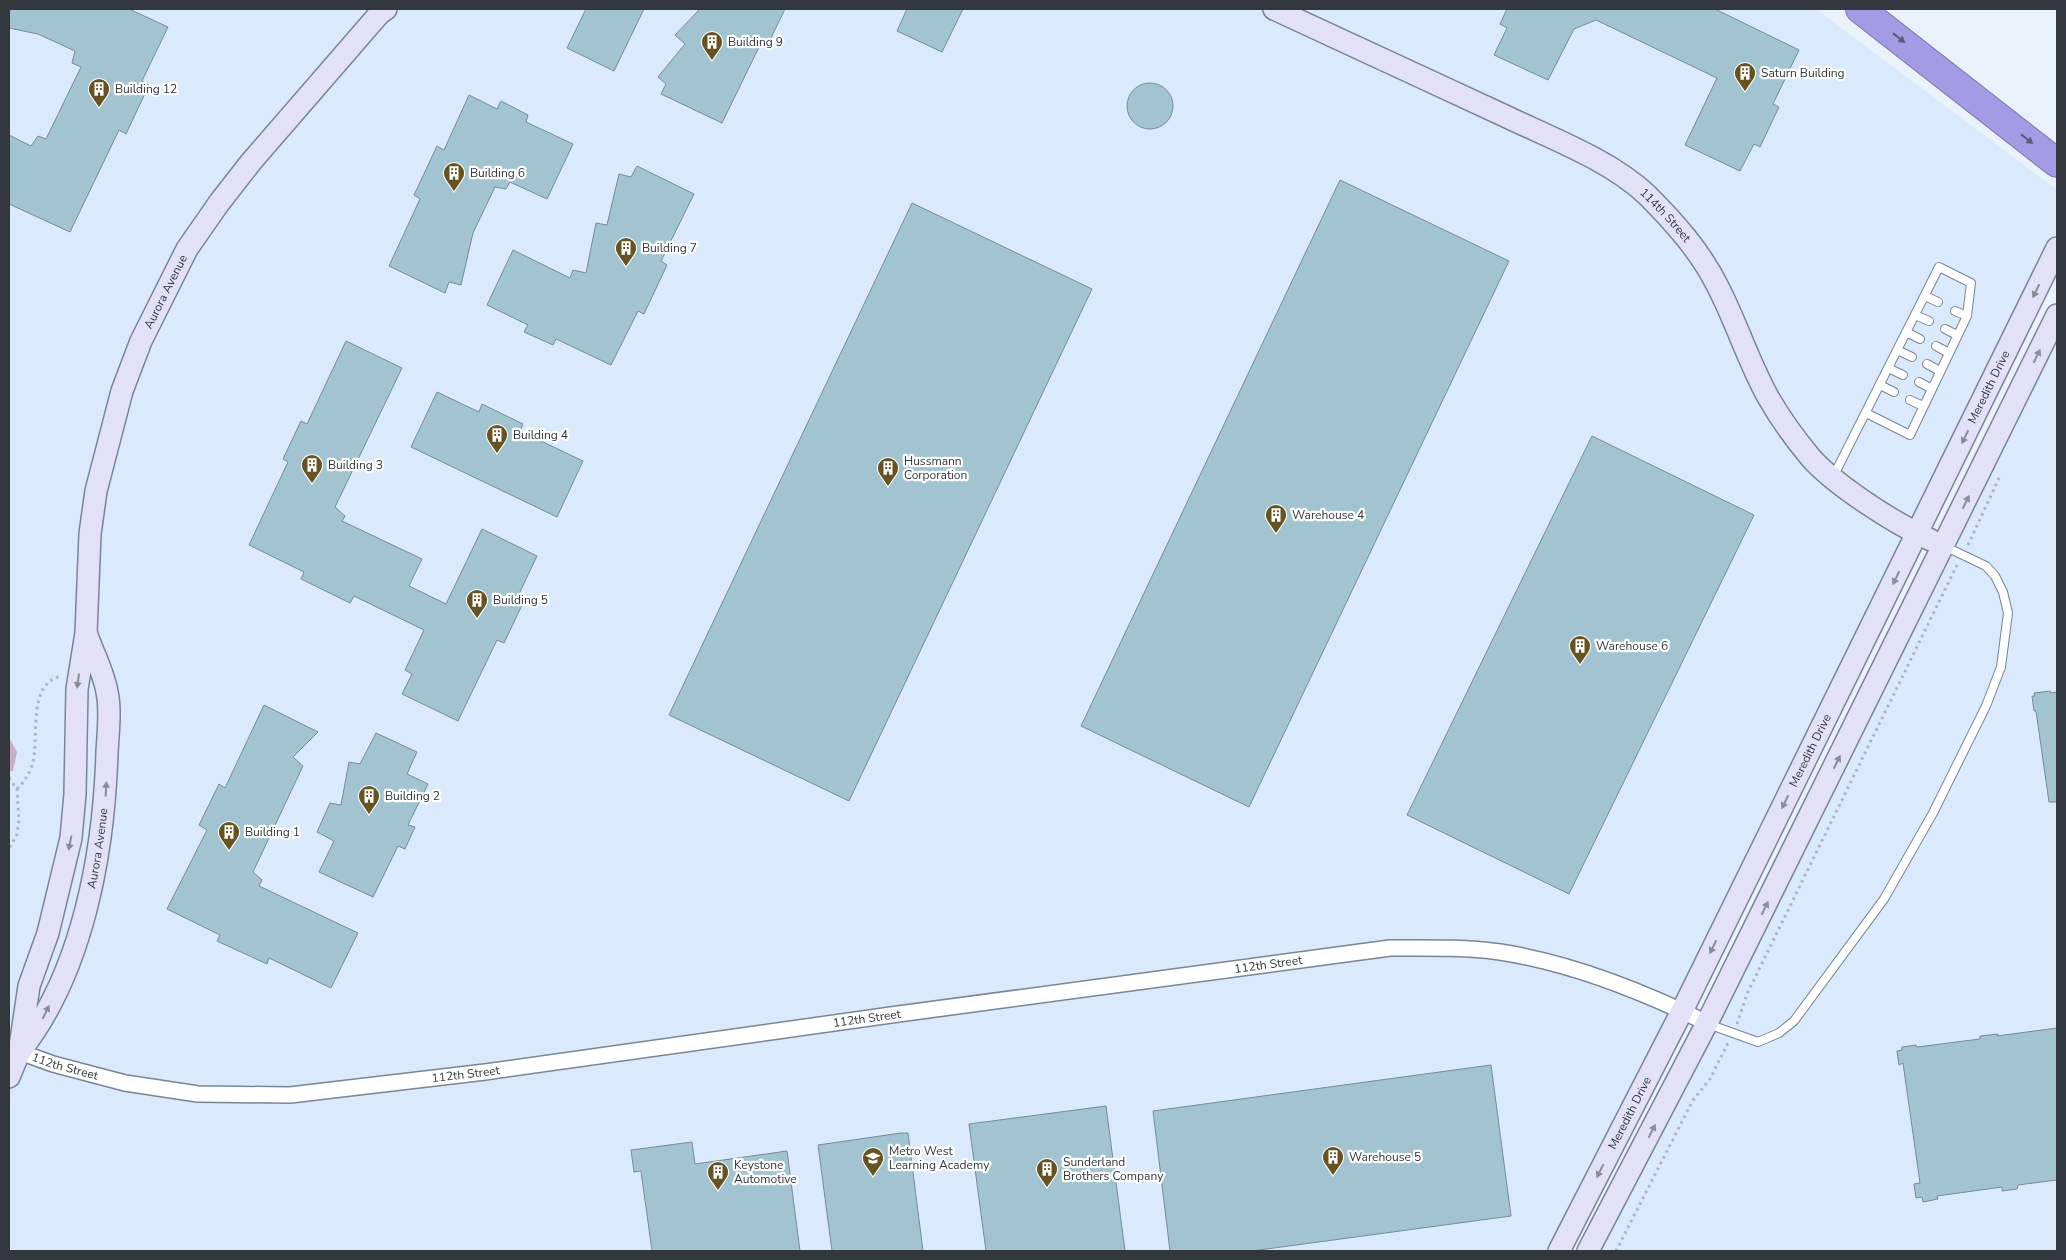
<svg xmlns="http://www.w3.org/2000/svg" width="2066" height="1260" font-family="'Nunito Sans',sans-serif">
<rect width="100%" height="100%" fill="#e9f1fb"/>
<!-- built -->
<path fill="#dbe9fd" d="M9,9H1816L2057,190V249L1559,1251H9Z
M2057,315V1251H1588Z"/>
<!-- forest -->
<path fill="#c6b0c9" d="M9,737L17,752L13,771H9Z"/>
<!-- building -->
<path fill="#a2c4d1" stroke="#768c94" d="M9,9H129L168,27L142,81L149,85L126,134L119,130L70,232L9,204V135L31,146L38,136L46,139L81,67L72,63L75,51L38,34L9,28Z
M586,9H644L614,71L567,48Z
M700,9H785L768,44L762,41L722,123L661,94L666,84L658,77L685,44L675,35Z
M907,9H963L942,52L897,31Z
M1507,9H1715L1799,50L1773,104L1779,107L1760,147L1754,144L1740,171L1685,145L1717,78L1596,20L1574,29L1548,80L1494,55L1507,28L1500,24Z
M1127 106a23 23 0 1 1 46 0a23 23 0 1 1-46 0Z
M469,95L497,109L501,101L528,115L526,122L573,144L547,199L510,182L506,189L495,187L473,233L461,285L449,282L445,293L389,266L420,199L414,195L437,146L444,150Z
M637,166L694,194L661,261L667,265L644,314L638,311L611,365L556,339L553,345L524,332L528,325L487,305L513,250L570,278L573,270L586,273L596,223L607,225L619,174L631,177Z
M1340,180L1509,261L1249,807L1081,726Z
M912,203L1092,289L849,801L669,715Z
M346,341L402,368L335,507L345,516L342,521L422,559L409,586L446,604L482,529L537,556L518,596L525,599L504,643L497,640L458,721L402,694L412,674L405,670L424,630L354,596L350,603L301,579L304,572L249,545L288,462L283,459L301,421L307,424Z
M437,392L479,412L482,404L523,424L520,431L583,461L557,517L411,447Z
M1592,436L1754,515L1569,894L1407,815Z
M2050,691L2051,693L2057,692V802H2049L2036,711H2034L2032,696H2035L2034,693Z
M264,705L318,732L293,757L303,766L253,872L262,880L259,886L358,933L331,988L269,958L267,964L217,941L220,935L167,909L207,830L199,825L219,784L225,788Z
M376,733L417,752L407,774L428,784L408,825L415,827L405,849L398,846L373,897L319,872L334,841L317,832L330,803L341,805L349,762L360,764Z
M2057,1028V1180L2018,1185L2017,1189L2002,1191V1187L1937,1196L1938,1199L1923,1202L1922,1197L1916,1198L1914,1184L1920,1183L1903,1063L1899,1065L1897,1051L1902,1050V1047L1916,1045L1917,1047L1980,1039V1036L1998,1034L1997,1036Z
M1491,1065L1511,1216L1252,1251H1170L1153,1111Z
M1106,1106L1125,1251H986L969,1124Z
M901,1133H908L923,1251H832L818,1145Z
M692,1142L695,1164L787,1151L800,1251H652L641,1171L634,1172L631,1150Z"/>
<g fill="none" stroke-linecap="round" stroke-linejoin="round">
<!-- lane casing -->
<g stroke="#798595" stroke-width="10">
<path id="lane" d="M1925,296L1938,302
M1955,311L1967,316
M1915,315L1929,321
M1945,329L1957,335
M1906,332L1920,339
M1936,346L1949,353
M1897,350L1912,357
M1927,364L1940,371
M1888,368L1903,375
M1919,382L1932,389
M1880,385L1894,392
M1910,400L1923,406
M1833,477L1939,267L1971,283L1967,316L1910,435L1866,413
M1708,1024L1758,1042L1779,1033L1794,1021L1884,899L1933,813L1986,706L2001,667L2008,613L2003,592L1995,576L1986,566L1944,546"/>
</g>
<!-- street casing -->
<g stroke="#798595" stroke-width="18">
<g id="street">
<path id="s1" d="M9,1048L53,1064L125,1083L198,1094L290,1095L485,1072L891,1015L1390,948C1426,948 1463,947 1500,952C1572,963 1642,991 1707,1023"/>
</g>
</g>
<!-- secondary casing -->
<g stroke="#798595" stroke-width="24">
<g id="secondary">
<path id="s2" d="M1274,9C1350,45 1428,80 1505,116C1551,138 1610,160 1647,195C1674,222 1700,251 1717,285C1736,321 1748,361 1768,397C1780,418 1795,439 1811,458C1836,486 1897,525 1931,540"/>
<path id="s3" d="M21,1050C83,971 104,852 107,752C108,734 111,709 107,692C104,673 93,653 87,635"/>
<path id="s4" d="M9,1077L19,1053L29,986L48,933L71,838L75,794L77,689L86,633L90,534L96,491L122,391L141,341L187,249L219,203L251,162L380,13L386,9"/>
<path id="s5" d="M1559,1251L1682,1011L2057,248"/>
<path d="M1588,1251L1707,1023L2057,315"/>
</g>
</g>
<!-- highway casing -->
<g stroke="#7b78aa" stroke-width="30">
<path id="highway" d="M1860,9L2057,163"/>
</g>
<!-- path -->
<path stroke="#adb4bd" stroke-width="3" stroke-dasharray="2.5 4" stroke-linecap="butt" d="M1968,545L2000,476
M9,778L17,789L19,820L17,834L9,849
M17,789C24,782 28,776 32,766C40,740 26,684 61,676
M1737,1024L1747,994L1958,563
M1616,1251L1693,1100L1710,1079L1728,1043"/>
<!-- lane -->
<use href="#lane" stroke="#fff" stroke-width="8"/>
<!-- street -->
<use href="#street" stroke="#fff" stroke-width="15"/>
<!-- secondary -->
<use href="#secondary" stroke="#e3e1f7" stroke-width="21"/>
<!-- highway -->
<use href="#highway" stroke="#a39be4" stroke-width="28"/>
</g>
<!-- one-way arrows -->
<defs><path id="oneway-solid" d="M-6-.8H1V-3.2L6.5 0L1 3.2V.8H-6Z" transform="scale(1.25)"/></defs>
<g fill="#5a5a78">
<use href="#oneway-solid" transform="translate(1899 38) rotate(38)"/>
<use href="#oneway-solid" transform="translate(2027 139) rotate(38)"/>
</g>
<g fill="#8a8c9a">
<use href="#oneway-solid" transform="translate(2036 291) rotate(116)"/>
<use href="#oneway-solid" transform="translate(2037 356) rotate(-64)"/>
<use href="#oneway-solid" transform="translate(1965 437) rotate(116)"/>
<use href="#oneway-solid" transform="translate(1966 502) rotate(-64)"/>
<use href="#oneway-solid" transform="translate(1896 578) rotate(116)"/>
<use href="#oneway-solid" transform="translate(78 681) rotate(98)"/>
<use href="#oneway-solid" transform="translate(1837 762) rotate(-64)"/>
<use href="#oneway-solid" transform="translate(106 789) rotate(-87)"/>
<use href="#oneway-solid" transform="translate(1785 802) rotate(116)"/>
<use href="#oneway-solid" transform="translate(70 843) rotate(101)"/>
<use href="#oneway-solid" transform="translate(1765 908) rotate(-64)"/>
<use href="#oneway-solid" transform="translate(1713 947) rotate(116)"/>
<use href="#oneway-solid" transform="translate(46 1012) rotate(-64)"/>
<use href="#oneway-solid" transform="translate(1652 1131) rotate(-63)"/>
<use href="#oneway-solid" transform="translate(1600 1171) rotate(117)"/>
</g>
<!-- icons -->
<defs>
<g id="building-pin" transform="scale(1.125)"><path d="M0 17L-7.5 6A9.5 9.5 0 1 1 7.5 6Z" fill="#665321" stroke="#fff"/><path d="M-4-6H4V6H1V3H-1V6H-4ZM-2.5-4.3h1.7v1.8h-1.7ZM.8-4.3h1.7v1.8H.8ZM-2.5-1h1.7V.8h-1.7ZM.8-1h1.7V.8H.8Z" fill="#fff"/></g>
<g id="school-pin" transform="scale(1.125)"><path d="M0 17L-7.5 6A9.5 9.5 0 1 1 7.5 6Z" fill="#665321" stroke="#fff"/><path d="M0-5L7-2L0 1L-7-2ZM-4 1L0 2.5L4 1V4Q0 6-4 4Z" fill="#fff"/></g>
</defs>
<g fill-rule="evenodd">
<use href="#building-pin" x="712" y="42"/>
<use href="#building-pin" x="1745" y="73"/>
<use href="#building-pin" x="99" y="89"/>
<use href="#building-pin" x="454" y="173"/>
<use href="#building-pin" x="626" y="248"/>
<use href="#building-pin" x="497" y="435"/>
<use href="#building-pin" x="312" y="465"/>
<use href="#building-pin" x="888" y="468"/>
<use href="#building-pin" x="1276" y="515"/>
<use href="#building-pin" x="477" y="600"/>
<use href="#building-pin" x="1580" y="646"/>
<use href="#building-pin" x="369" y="796"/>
<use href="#building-pin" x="229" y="832"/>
<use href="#building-pin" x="1333" y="1157"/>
<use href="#school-pin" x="873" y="1158"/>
<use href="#building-pin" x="1047" y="1169"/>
<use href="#building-pin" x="718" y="1172"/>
</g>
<g text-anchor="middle" stroke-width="4.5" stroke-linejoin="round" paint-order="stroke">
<!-- poi labels -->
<g font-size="12" fill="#32373e" stroke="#fff" text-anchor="start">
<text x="728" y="46">Building 9</text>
<text x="1761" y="77">Saturn Building</text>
<text x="115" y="93">Building 12</text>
<text x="470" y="177">Building 6</text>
<text x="642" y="252">Building 7</text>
<text x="513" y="439">Building 4</text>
<text x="904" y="465">Hussmann<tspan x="904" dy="14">Corporation</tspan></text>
<text x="328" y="469">Building 3</text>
<text x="1292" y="519">Warehouse 4</text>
<text x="493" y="604">Building 5</text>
<text x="1596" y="650">Warehouse 6</text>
<text x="385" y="800">Building 2</text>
<text x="245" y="836">Building 1</text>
<text x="889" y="1155">Metro West<tspan x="889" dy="14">Learning Academy</tspan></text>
<text x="1349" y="1161">Warehouse 5</text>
<text x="1063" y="1166">Sunderland<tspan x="1063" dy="14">Brothers Company</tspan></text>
<text x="734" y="1169">Keystone<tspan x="734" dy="14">Automotive</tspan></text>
</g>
<!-- street labels -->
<g font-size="12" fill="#32373e" stroke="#fff">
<text dy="4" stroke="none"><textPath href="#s2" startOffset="445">114th Street</textPath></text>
<text dy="4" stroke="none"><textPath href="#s4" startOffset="808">Aurora Avenue</textPath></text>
<text dy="4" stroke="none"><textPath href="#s5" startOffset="965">Meredith Drive</textPath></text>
<text dy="4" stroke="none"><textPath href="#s5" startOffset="560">Meredith Drive</textPath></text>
<text dy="4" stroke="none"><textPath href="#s3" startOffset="218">Aurora Avenue</textPath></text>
<text dy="4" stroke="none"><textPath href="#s1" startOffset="1274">112th Street</textPath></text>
<text dy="4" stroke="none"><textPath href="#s1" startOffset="869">112th Street</textPath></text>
<text dy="4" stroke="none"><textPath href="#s1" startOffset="59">112th Street</textPath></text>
<text dy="4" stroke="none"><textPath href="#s1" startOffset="464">112th Street</textPath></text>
<text dy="4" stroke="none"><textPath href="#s5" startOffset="155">Meredith Drive</textPath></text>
</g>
</g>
<!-- border -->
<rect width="2066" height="1260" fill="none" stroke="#32373e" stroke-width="20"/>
</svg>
